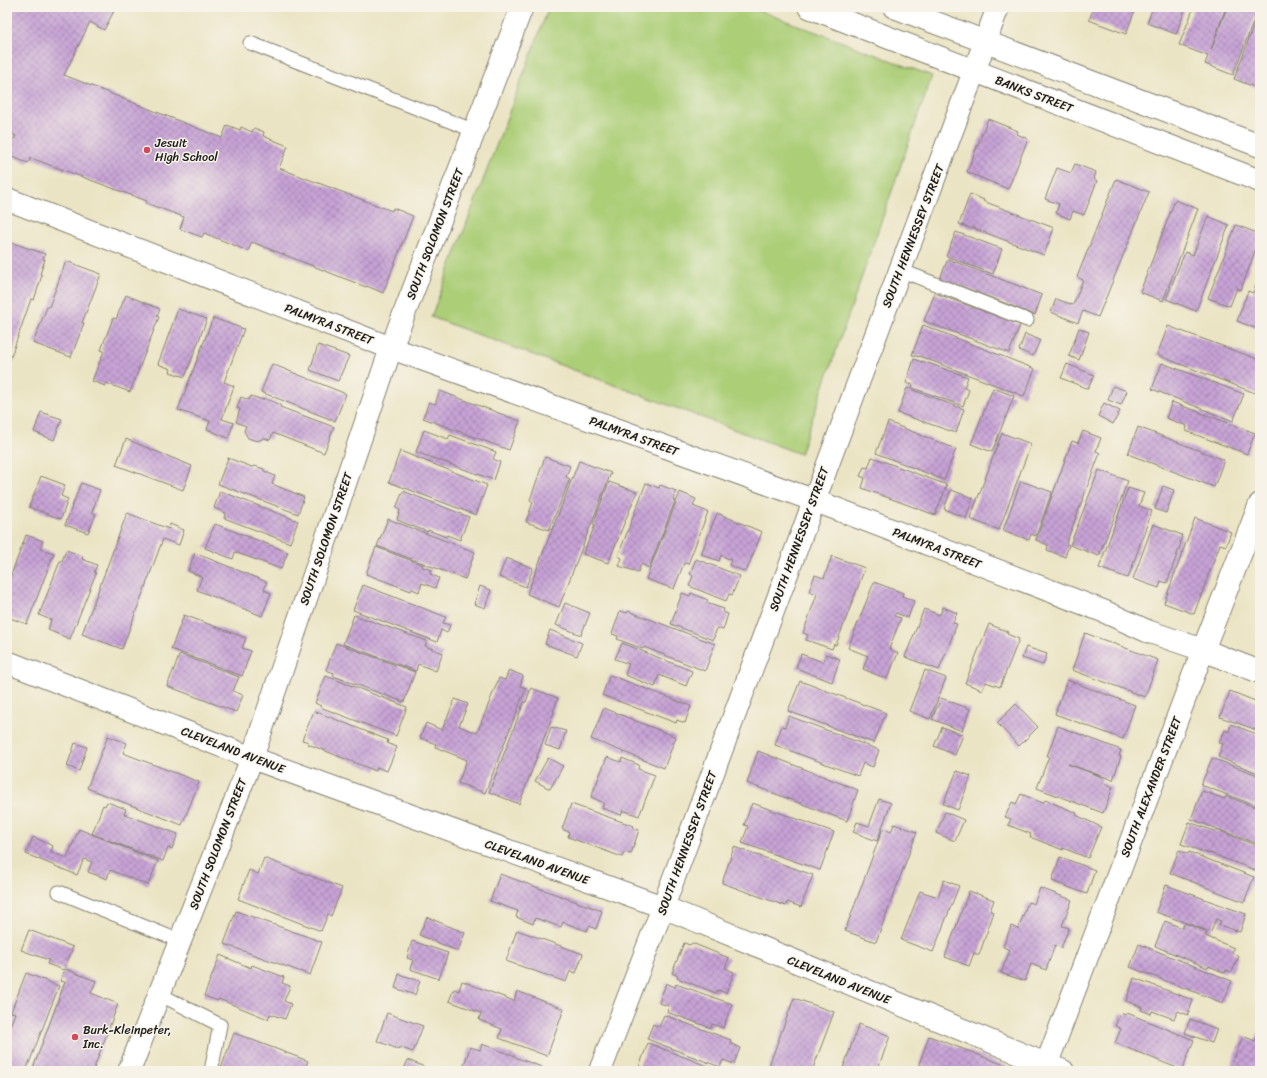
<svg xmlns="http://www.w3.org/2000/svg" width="1267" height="1078" font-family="Sriracha,sans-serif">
<defs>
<pattern id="building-cross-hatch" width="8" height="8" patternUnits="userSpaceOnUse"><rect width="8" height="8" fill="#c7a3d6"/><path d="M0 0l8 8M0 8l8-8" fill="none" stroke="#a184ad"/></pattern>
</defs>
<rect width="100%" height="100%" fill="#f7f3e8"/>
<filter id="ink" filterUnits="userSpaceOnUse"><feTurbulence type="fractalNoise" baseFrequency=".025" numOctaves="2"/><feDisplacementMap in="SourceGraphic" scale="8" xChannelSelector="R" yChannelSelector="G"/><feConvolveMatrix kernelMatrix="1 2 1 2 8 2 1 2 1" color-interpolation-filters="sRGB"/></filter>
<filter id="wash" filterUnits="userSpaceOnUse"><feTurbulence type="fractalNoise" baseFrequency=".012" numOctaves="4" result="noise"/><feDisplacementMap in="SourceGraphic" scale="16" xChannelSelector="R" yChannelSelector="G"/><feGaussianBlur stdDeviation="0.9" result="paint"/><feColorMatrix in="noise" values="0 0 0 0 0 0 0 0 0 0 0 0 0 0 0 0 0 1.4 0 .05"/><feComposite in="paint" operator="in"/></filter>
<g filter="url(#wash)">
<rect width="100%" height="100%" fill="#ebe4c4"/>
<!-- green -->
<path fill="#acce77" stroke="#64754a" d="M549,7H750L932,76L800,454L431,317Z"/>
<g id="blocks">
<!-- building -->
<path fill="url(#building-cross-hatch)" d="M7,7H106L114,11L104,30L90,22L64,75L222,138L227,125L240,130L241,127L252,132L254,128L264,132L263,136L288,146L279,168L392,211L393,208L413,216L383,293L367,286L366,287L252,242L248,251L204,233L202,237L180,229L184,217L146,203L147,201L31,158L28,163L7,155V143L9,137L14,139L16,136L7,132Z
M1059,7H1072L1070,11Z
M1094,7H1136L1126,34L1089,20Z
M1153,7H1186L1176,34L1147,23Z
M1194,7H1226L1211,50L1227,7H1259L1233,75L1205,64L1208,56L1179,45Z
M1260,9V89L1234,79Z
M988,119L1018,131L1017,134L1028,139L1008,189L967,172Z
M1075,164L1096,172L1094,179L1097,181L1084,215L1073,211L1070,219L1056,213L1059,204L1045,199L1057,168L1071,173Z
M1116,179L1149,192L1098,317L1083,311L1078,323L1051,312L1056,299L1073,305L1083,280L1077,277Z
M970,194L984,200L983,201L1054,228L1044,255L973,228V229L959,224Z
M1175,200L1198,209L1163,301L1140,292Z
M1208,216L1229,225L1196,311L1166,299L1185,252L1193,255Z
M1236,225L1260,234V237L1241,290L1237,288L1230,306L1208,298Z
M956,232L1002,249L993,274L946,256Z
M7,241L45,254L43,259H45L40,274L42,275L34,300L31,299L7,368Z
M948,259L1042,295L1035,315L940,278Z
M66,261L101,274L82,323H84L71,357L33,343L47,307H49Z
M1260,275V330L1237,321L1248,291L1253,293Z
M935,293L1020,325L1009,353L924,321Z
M126,295L160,309L157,316L159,317L130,392L106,383L105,386L92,381L104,351L101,350L113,318L116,319Z
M178,309L207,319L185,377L170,372L171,369L158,364Z
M213,318L244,329L224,382L234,386L222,419L234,423L228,438L207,429L210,421L178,410Z
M923,325L1035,369L1024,396L919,356V357L912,355Z
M1168,326L1260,360V395L1157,355Z
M1079,328L1089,332L1079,360L1069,356Z
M1025,334L1040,340L1033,356L1019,350Z
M318,345L349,356L338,381L310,370Z
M914,359L922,362V361L968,377L964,388L969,390L963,406L912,388L913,385L906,383Z
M1162,363L1244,394L1233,421L1152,389Z
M272,364L346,394L335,421L261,392Z
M1067,364L1094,375L1088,389L1061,378Z
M1113,386L1127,391L1121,405L1108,400Z
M907,388L964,409L956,433L898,413Z
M993,388L1014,396L992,452L971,444Z
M440,391L520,421L509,450L423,418L429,402L435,404Z
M251,396L263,400L264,398L281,405L280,407L334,427L324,453L273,433L270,440L264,438L257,441L248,438L244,431L246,426L236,422L240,409L237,408L241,397L249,400Z
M1172,402L1255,433L1247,454L1186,431L1187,426L1166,418Z
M1104,403L1120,411L1113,424L1098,416Z
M41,412L62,419L54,440L34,432Z
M888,422L956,449L944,480L876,453Z
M1138,427L1224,460L1214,487L1128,454Z
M424,430L448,439L450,435L496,452L493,459L500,462L494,480L416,452Z
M1083,431L1101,438L1096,451L1100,453L1066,544L1069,545L1065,557L1047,550L1048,545L1036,540L1072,441L1078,443Z
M1002,433L1031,444L999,530L970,519Z
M126,439L192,466L183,490L116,465Z
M400,451L487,485L476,515L389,482Z
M545,457L570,466L566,477L570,479L549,530L526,522L533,502L530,500Z
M872,457L947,485L935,515L862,488L865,478L860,476L864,467L868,468Z
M228,458L252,467L255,466L264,469V471L275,476L272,484L304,497L298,514L218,484Z
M579,461L611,473L559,607L527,594Z
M1099,470L1128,481L1099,556L1070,545Z
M41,476L65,485L61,496L68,499L61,519L29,507Z
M1021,481L1052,492L1036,536L1031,534L1029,540L1003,530Z
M609,482L637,492L608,563L583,554L595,525L593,524Z
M81,483L100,490L92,512L96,514L88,533L65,525Z
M646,483L659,488L660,485L676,491L673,500L675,501L649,568L641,564L638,572L619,566L622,558L618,556Z
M1163,486L1174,490L1166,513L1155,509Z
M1128,488L1144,493L1139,506L1152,511L1128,578L1099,568Z
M951,490L973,498L966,518L944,509Z
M220,491L298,521L290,543L224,518L226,513L214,508Z
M403,491L469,517L460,540L447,535L446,537L428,530V532L397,520L400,510L396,508Z
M680,492L696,499L693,506L708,512L688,564L684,563L674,589L646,579Z
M127,513L169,529L170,524L184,530L179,545L163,539L122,649L82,634Z
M717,513L762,532L746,572L729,565L731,560L721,555L719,561L701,554Z
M1195,518L1231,532L1226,546L1220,544L1194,614L1164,603Z
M388,519L475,552L465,579L377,546Z
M215,524L288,552L281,569L235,552L233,559L205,548Z
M1153,524L1182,535L1180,543H1181L1167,583L1161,581L1159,588L1133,579Z
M26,535L43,541L40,549L54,553L27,624L7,617V586Z
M376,547L423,565L422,567L432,570L430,574L439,578L435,588L422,583L419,592L412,589L411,591L366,574Z
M66,550L83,556L82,559L97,565L94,572L96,573L70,639L48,630L51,620L39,615L60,561H62Z
M195,553L267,582L264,590L271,593L262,616L197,590L202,577L188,571Z
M832,556L865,568L836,645L834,644L832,649L806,640L808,635L803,633L817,594L809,591L815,575L824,578Z
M506,558L533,568L526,587L499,577Z
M696,559L740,576L732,595L729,594L726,601L689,586L693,576L690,574Z
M874,582L903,593L902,596L914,601L908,618L896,613L894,616L901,618L889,649L898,653L887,679L863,669L868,656L848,648Z
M363,585L446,617L443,623L450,625L447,633L441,630L437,642L353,610Z
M480,586L491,590L485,608L474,604Z
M682,593L690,596L691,593L708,600L706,603L724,609L723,612L728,614L723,630L717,628L713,640L671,624Z
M565,603L590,613L581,635L556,625Z
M943,607L957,613L953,623L957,624L939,670L905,657L924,609L940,615Z
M620,611L627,613L628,611L715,644L705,671L644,647L643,649L617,639L618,636L612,634Z
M184,615L246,638L242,648L251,651L242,676L171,649Z
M354,615L427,641L425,646L443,653L436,671L418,664L416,671L343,644Z
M989,624L1008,632L1007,634L1019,639L1000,687L986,682L982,690L965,683Z
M550,630L582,643L577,656L545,644Z
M1085,633L1158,660L1145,697L1072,670Z
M336,643L415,672L404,702L333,676L334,673L326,670Z
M622,643L692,671L686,686L659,675L655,687L625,675L629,664L615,659Z
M1026,647L1047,654L1043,665L1022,658Z
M180,654L239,677L233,691L243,695L236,712L167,686Z
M801,654L823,662L826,654L840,659L832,682L796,668Z
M509,670L523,676L520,686L526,688L485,793L458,783L467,760L435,747L436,744L420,738L426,723L442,730L455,699L468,704L459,726L477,733L499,678L505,680Z
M925,670L946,678L930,719L909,711Z
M610,675L691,706L685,723L677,720L676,723L602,695Z
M326,676L407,707L396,736L320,707L321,706L315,703Z
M1067,680L1135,705L1123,739L1055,714Z
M800,681L886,713L874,743L788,711Z
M531,688L558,698L553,712H554L519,804L489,792L524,702H526Z
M1230,691L1260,703V731L1220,717Z
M941,698L970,709L962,731L932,719Z
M1016,704L1038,727L1019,746L997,723Z
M604,708L676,737L664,768L591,739Z
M314,711L388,740L387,743L397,747L387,771L377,767L376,771L308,744L309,742L302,740Z
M789,716L879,750L873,767L863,763L858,776L775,745L782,726L785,727Z
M1231,724L1259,735L1257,739L1260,741V774L1218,757L1223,744L1219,743L1225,730L1229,732Z
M1058,726L1121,750L1119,756H1121L1113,780L1068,764L1102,777L1101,782L1113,787L1103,813L1037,788L1049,756H1047Z
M551,727L566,731L560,750L545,745Z
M942,727L963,735L955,755L934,746Z
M108,736L127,743L123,753L199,782L182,825L87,788Z
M75,743L87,747L79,771L67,766Z
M758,751L858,790L847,821L747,783Z
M607,757L621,762L622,758L639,765L638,769L655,775L639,816L623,810L621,815L602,808L604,803L591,797Z
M548,758L563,766L550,789L535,781Z
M1212,758L1260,776V807L1201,785Z
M957,771L971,776L958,810L943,804Z
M1202,791L1225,799L1226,796L1260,809V845L1191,819Z
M1021,794L1043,803L1045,800L1077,813L1076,815L1101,827L1088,858L1063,848V850L1030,837L1031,834L1008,825L1011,819L1005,817L1012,802L1016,804Z
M879,799L891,803L877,841L853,832L857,822L869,826Z
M107,802L126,809L124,814L178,834L172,849L168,848L163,861L92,834L103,805L105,806Z
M752,803L834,832L820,870L742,843L748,826L744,825Z
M571,804L634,826L633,828L639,830L631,854L624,852L622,857L568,837L569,832L562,829Z
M945,812L964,820L955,841L936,833Z
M1189,822L1217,832V830L1260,847V872L1210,853V854L1181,844Z
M894,824L917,832L876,942L845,931L883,828L891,832Z
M79,829L158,861L148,885L110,870L107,879L88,872L92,862L84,859L77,875L26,854L33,837L53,846L51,852L67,858Z
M734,847L813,875L801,907L787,902L786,906L722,883Z
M1179,850L1188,854L1189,852L1254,877L1244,902L1170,873Z
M1060,857L1095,870L1087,894L1052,881Z
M264,858L342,888L331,916L328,914L321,931L238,899L249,870L258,874Z
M500,874L602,911L596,929L589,926L587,931L563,922L561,927L535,918L533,924L516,917L518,911L490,901Z
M944,880L959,886L933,952L901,940L920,891L938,897Z
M1166,885L1246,914L1240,932L1219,925L1221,921L1216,919L1211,932L1156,912Z
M1040,888L1072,900L1062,926L1069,928L1061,948L1055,945L1046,970L1031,964L1025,981L1001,973L1010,950L1003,947L1011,926L1018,929L1028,902L1034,904Z
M969,891L994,900L990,911L994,912L979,955L974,953L969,966L945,957Z
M236,911L322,942L310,975L224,944Z
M427,917L465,933L458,951L419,935Z
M1165,921L1182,928L1185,923L1207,932L1205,936L1234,948L1232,953L1239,956L1232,972L1226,970L1225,973L1209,966L1208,968L1155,946Z
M29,930L73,947L64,970L47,964L49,960L21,950Z
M517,930L583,954L576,973L570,971L566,982L506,961Z
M412,941L448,953L439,979L410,969L413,960L407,958Z
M684,943L690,945L692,943L729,958L725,968L734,972L726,993L718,990L716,993L677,978L678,976L672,973Z
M1139,944L1232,981L1223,1003L1130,967Z
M220,955L251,968L252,965L284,977L282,983L290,986L284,1001L291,1004L285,1019L270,1014L268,1019L219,999L218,1001L204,996Z
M65,969L96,981L91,993L118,1004L93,1071H32L65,982L60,981Z
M26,973L59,986L26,1071H7V1028L10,1026L15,1013L11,1012Z
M399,974L420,981L415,995L395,988Z
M1134,978L1193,1000L1188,1015L1178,1011L1174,1019L1152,1011L1151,1014L1141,1010L1142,1007L1126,1001Z
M462,981L514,1001L517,991L564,1009L547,1056L499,1038L502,1029L479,1020L481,1013L449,1001L454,989L459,991Z
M666,983L675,987L676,984L732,1004L723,1028L712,1024L711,1028L667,1012L669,1006L659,1003Z
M794,998L834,1012L812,1071H767Z
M387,1013L423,1026L413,1052L399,1047L398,1049L377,1041Z
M1120,1013L1126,1015L1127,1013L1194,1040L1182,1070L1115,1043L1121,1029L1115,1026Z
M664,1015L731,1040L730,1043L740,1048L734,1064L723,1060L720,1067L647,1039L653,1024L659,1027Z
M1190,1019L1217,1029L1212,1043L1185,1033Z
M859,1024L890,1036L877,1071H842Z
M1260,1029V1071H1229L1243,1036L1255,1041Z
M234,1033L308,1061L304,1071H220Z
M929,1036L1010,1067L1009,1071H936L919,1064Z
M648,1043L720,1071H650L639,1067Z
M482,1044L509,1054H511L517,1058L542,1067L541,1071H471L463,1068L470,1047L480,1050Z
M408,1060L427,1068L426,1071H403Z"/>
</g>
</g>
<g filter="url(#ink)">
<use href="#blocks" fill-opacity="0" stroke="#848070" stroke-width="1"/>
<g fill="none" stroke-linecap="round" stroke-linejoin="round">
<!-- service casing -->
<g stroke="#848070" stroke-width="15">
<path id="service" d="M250,43L475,131
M900,270L1027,320
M59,892L180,941
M159,994L220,1025L211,1071"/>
</g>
<!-- minor casing -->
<g stroke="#848070" stroke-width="24">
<path id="minor" d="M809,7L1260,181
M894,7L1260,146
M7,199L391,348L813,500L1103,611L1147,631L1203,650L1260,672
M7,662L252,758L663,907L1063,1071
M129,1071L252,758L391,348L522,7
M600,1071L663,907L998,7
M1044,1071L1203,650L1260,504"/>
</g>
<!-- service -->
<use href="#service" stroke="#fff" stroke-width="13"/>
<!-- minor -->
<use href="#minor" stroke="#fff" stroke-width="22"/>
</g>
</g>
<!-- markers -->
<g fill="#d1495b" stroke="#f7f3e8" stroke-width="1.5">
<circle cx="147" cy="150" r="4"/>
<circle cx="75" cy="1037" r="4"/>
</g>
<g text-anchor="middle" stroke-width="3" stroke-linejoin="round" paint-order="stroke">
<!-- street labels -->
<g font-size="12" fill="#1c1c1c" stroke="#f7f3e8">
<text transform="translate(1034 94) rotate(21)" y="4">BANKS STREET</text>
<text transform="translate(435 234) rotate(-69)" y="4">SOUTH SOLOMON STREET</text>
<text transform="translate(913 236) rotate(-69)" y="4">SOUTH HENNESSEY STREET</text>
<text transform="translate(329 324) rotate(21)" y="4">PALMYRA STREET</text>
<text transform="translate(634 436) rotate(20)" y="4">PALMYRA STREET</text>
<text transform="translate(326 539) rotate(-71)" y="4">SOUTH SOLOMON STREET</text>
<text transform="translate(799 539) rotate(-70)" y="4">SOUTH HENNESSEY STREET</text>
<text transform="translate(937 548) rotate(21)" y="4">PALMYRA STREET</text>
<text transform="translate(233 750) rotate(21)" y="4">CLEVELAND AVENUE</text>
<text transform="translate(1151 787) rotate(-69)" y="4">SOUTH ALEXANDER STREET</text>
<text transform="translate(687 843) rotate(-70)" y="4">SOUTH HENNESSEY STREET</text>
<text transform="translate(218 844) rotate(-69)" y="4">SOUTH SOLOMON STREET</text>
<text transform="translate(537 862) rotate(20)" y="4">CLEVELAND AVENUE</text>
<text transform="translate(839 980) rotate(22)" y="4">CLEVELAND AVENUE</text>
</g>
<!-- poi labels -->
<g font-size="12" fill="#1c1c1c" stroke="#f7f3e8" text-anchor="start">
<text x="155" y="147">Jesuit<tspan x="155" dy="14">High School</tspan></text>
<text x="83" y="1034">Burk-Kleinpeter,<tspan x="83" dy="14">Inc.</tspan></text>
</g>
</g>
<!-- margin -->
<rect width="1267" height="1078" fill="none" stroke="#f7f3e8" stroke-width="24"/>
</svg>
